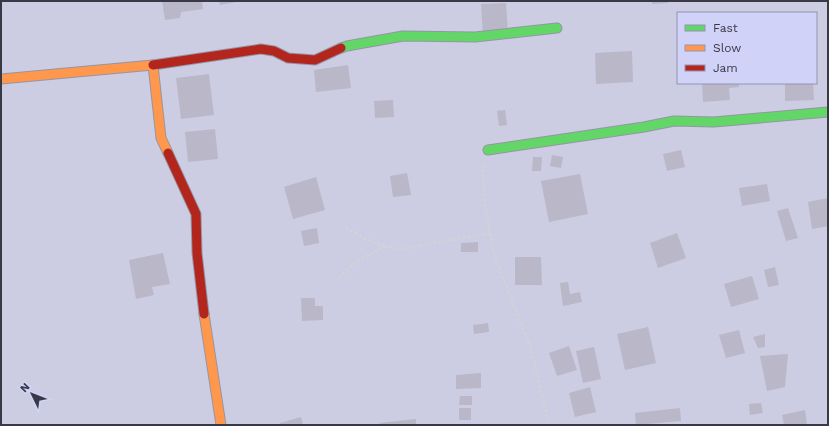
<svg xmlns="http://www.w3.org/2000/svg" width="829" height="426" font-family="'Work Sans',sans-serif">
<rect width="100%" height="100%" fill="#cccde2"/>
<!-- building -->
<path fill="#bab7c8" d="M162,1H202L203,9L181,12L180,18L165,20Z
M219,1H236V2L220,5Z
M652,1H668V3L652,4Z
M506,3L508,33L483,35L481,4Z
M632,51L633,82L596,84L595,53Z
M348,65L351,88L316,92L314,70Z
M209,74L214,115L181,119L176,78Z
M702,83H739V87L729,88L730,100L703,102Z
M785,83H813L814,100L785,101Z
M393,100L394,117L375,118L374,101Z
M505,110L507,125L499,126L497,111Z
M215,129L218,159L188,162L185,132Z
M681,150L685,167L667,171L663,154Z
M552,155L563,157L561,168L550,166Z
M533,157H542L541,171H532Z
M407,173L411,195L393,197L390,176Z
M580,174L588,214L549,222L541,181Z
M316,177L325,210L293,219L284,187Z
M767,184L770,201L742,206L739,188Z
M828,198V226L812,229L808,202Z
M788,208L798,238L786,241L777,211Z
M317,228L319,243L304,246L301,231Z
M677,233L686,258L658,268L650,243Z
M478,242V252H461V243Z
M163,253L170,284L152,287L154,295L136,299L129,260Z
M515,257H541L542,285H515Z
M775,267L779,285L768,287L764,270Z
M752,276L759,299L731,307L724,284Z
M568,282L570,294L580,292L582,302L563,306L560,283Z
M301,298H315V306H323V320L302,321Z
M488,323L489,332L474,334L473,325Z
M648,327L656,363L625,370L617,334Z
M739,330L745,353L726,358L719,335Z
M765,334V347L758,348L753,337Z
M569,346L577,370L557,376L549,353Z
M594,347L601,379L583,383L576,351Z
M788,354L785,387L767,391L760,356Z
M481,373V388L456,389V375Z
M590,387L596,412L575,417L569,393Z
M460,396H472V405H459Z
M761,403L763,413L750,415L749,404Z
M459,408H471V420H459Z
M680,408L681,421L636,425L635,413Z
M805,410L807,425H784L782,415Z
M301,417L303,425H280V423Z
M416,419V425H380L379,423Z"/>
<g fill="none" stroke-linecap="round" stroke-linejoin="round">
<!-- fast casing -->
<g stroke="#9595a5" stroke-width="11">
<path id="fast" d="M341,48L347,46L403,36L475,37L557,28
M488,150L644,127L674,121L714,122L828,112"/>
</g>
<!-- slow casing -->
<g stroke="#9595a5" stroke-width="11">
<path id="slow" d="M1,79L153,65L161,138L168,153
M204,314L221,425"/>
</g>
<!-- jam casing -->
<g stroke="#9595a5" stroke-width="11">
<path id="jam" d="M153,65L261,49L274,51L288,58L315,60L341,48
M168,153L196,214L197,253L204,314"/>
</g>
<!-- path -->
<path stroke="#d2d2d8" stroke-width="2.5" stroke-dasharray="3 2" stroke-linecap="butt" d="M485,164L483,170L484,200L495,257L531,349L549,425
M384,246L400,249L491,233
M339,278L358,260L371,254L384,246L366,239L345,227"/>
<!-- fast -->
<use href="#fast" stroke="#63d668" stroke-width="9"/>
<!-- slow -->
<use href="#slow" stroke="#ff974d" stroke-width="9"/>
<!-- jam -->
<use href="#jam" stroke="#b3261e" stroke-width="9"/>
</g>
<!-- border -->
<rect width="829" height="426" fill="none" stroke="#383847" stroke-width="4"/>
<!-- legend -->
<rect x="677" y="12" width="140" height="72" fill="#d1d2f7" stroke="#9494b1"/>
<rect x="685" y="25" width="20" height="6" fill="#63d668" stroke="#9494b1"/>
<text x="713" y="32" font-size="12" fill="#383847">Fast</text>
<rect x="685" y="45" width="20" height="6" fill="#ff974d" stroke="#9494b1"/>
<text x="713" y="52" font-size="12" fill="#383847">Slow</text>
<rect x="685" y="65" width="20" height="6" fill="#b3261e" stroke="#9494b1"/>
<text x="713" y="72" font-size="12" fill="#383847">Jam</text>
<!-- north arrow -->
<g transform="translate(32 394) rotate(313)" stroke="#d1d2f7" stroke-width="3" paint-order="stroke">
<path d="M0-3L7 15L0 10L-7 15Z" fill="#383847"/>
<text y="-6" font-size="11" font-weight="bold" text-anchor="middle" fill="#383847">N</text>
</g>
</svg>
